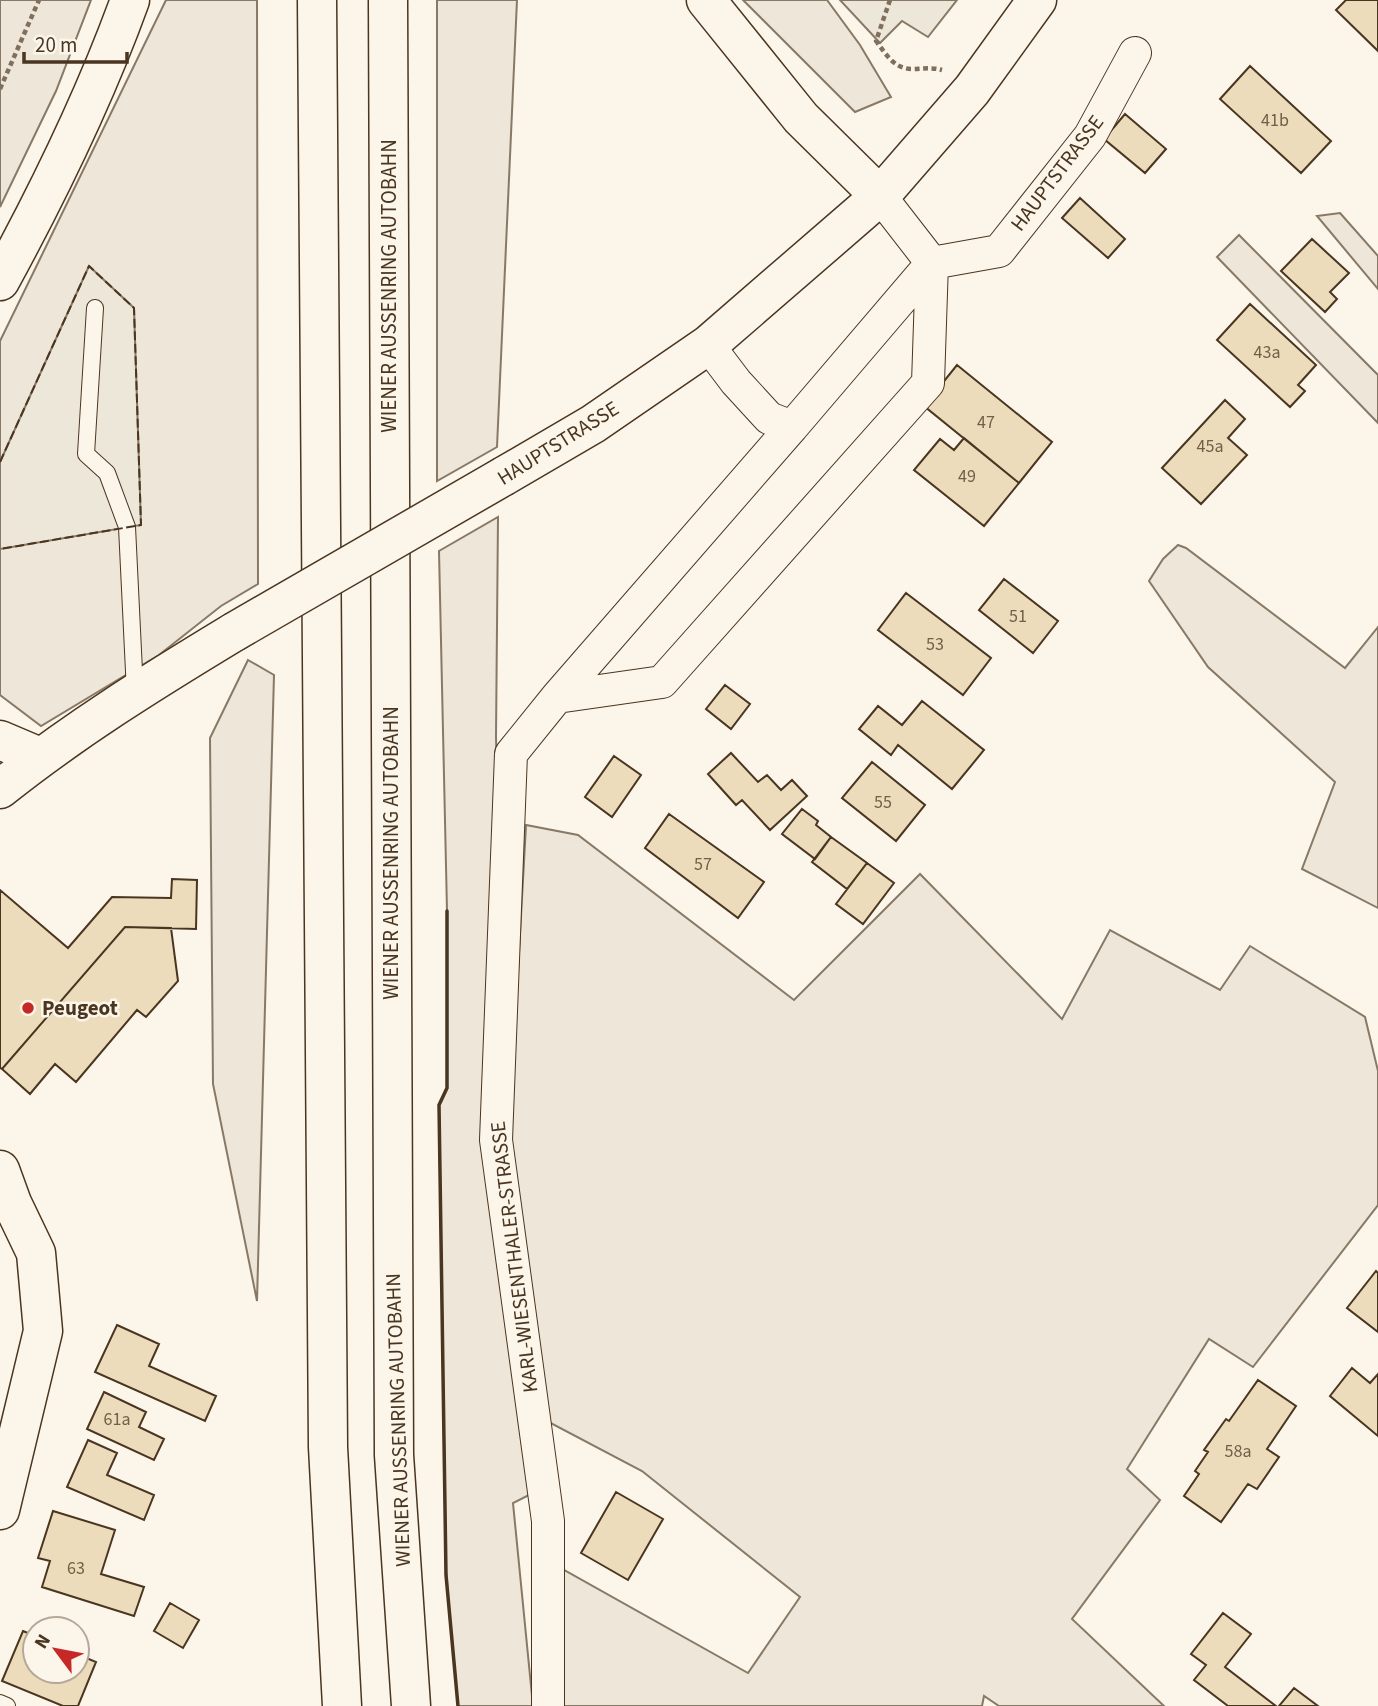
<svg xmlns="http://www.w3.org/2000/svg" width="1378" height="1706" font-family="'Source Sans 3',sans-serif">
<rect width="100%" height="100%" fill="#fbf6e9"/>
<!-- green -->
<path fill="#ede6d9" stroke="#887966" stroke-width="2" d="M0,0H91L56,91L0,207Z
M166,0H257L258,584L221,606L159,655L41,726L0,695V341Z
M437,0H517L497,447L437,481Z
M743,0H827L860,45L891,97L855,112Z
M1340,213L1378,256V289L1317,216Z
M1239,235L1378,375V423L1217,257Z
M498,517L496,737L498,819L516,1008L526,825L578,835L794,1000L920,874L1062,1019L1110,930L1220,990L1250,946L1365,1017L1378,1071V1205L1253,1367L1209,1339L1127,1469L1160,1500L1072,1619L1164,1706H999L984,1696L982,1706H558L564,1570L748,1673L800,1597L642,1471L547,1421L533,1493L513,1503L533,1706H458L446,1575L439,1105L447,1088V911L439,551Z
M1178,545L1186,548L1345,668L1378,627V908L1302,869L1335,782L1208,667L1149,581L1163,559Z
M248,660L274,675L257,1301L213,1084L210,738Z"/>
<!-- parking -->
<path fill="#ede7d9" stroke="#887966" stroke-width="2" d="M840,0H957L928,37L902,21L880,43Z
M89,266L134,308L141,525L0,549V462Z"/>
<!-- building -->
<path fill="#ecdcbc" stroke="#4a3520" stroke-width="2" d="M1346,0H1378V51L1336,10Z
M1250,66L1331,141L1301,173L1220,99Z
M1125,114L1166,149L1145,173L1104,139Z
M1080,198L1125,239L1108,258L1062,218Z
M1312,239L1349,273L1330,292L1337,299L1325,312L1281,271Z
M1250,304L1316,365L1298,385L1305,391L1290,407L1217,340Z
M957,365L1052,442L1019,483L924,406Z
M1225,400L1245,419L1228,438L1247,455L1201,504L1162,468Z
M964,438L1019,483L984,526L914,470L940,439L954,450Z
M1004,579L1058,621L1033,653L979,610Z
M906,593L991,658L963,695L878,630Z
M725,685L750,704L731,729L706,709Z
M922,701L984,750L952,789L898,745L891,755L859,729L878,706L902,725Z
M731,753L758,782L767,775L781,790L792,780L807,796L770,830L742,800L736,805L708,774Z
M614,756L641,775L612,817L585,797Z
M872,762L925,805L896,841L842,798Z
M802,809L818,821L816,825L831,837L815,859L782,834Z
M669,814L764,882L738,918L645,848Z
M831,837L867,863L847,889L812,862Z
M867,863L894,883L863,924L836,904Z
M172,879L197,880L196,929L125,927L2,1069L0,1068V890L68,948L112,897L171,898Z
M125,927L171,928L178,981L146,1017L137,1010L76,1082L55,1064L30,1094L2,1069Z
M1376,1271L1378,1273V1332L1347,1308Z
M117,1325L159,1344L149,1366L216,1396L205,1421L95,1372Z
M1352,1368L1370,1383L1378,1374V1436L1330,1396Z
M1258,1380L1296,1406L1267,1449L1279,1457L1257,1489L1248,1484L1221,1522L1184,1496L1199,1474L1195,1471L1208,1452L1204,1450L1226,1419L1229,1421Z
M104,1392L146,1412L139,1427L164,1439L154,1460L87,1429Z
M88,1440L117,1453L107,1475L154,1495L144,1520L67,1487Z
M616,1492L663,1519L628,1580L581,1553Z
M53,1511L115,1530L101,1574L144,1587L134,1616L42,1587L50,1561L38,1558Z
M170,1603L199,1620L183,1648L154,1631Z
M1223,1613L1251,1634L1225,1667L1276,1706H1228L1194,1680L1206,1665L1191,1654Z
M23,1631L35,1636V1671H77V1654L96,1662L78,1706H63L2,1681Z
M1294,1688L1318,1706H1279Z"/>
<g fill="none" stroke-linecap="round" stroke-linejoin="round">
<!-- service casing -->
<g stroke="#4a3520" stroke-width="18">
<path id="service" d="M95,308L86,454L107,473L127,527L135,692
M0,1703L7,1706"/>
</g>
<!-- minor casing -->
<g stroke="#4a3520" stroke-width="34">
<path id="minor" d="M708,345L736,382L769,418L792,427L932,263L880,196
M792,427L557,697L662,682L928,383L932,263L999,251L1090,136L1135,53
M548,1706V1521L496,1140L511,754L557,697"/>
</g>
<!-- tertiary casing -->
<g stroke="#4a3520" stroke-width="41">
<path id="tertiary" d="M0,1170L12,1203L36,1253L43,1331L0,1510"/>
</g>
<!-- secondary casing -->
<g stroke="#4a3520" stroke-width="41">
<path id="secondary" d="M504,476L593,424L708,345L880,196L972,90L1037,0
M0,789C74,730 153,681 234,632"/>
</g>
<!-- motorway casing -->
<g stroke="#4a3520" stroke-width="41">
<path id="motorway" d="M317,0L328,1447L342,1706
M388,0L394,1455L411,1706
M706,0L801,118L880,196
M0,281C49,191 95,97 130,0
M0,740L40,757"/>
</g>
<!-- path -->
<path stroke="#7f6f5c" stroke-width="4.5" stroke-dasharray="5 3.5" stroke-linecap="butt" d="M890,0L876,41C886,54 894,69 912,69C924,69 931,67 942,70
M0,89L39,0"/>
<!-- service -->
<use href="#service" stroke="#fbf6e9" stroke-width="16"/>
<!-- minor -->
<use href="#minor" stroke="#fbf6e9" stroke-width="32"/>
<!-- tertiary -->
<use href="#tertiary" stroke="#fbf6e9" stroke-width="38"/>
<!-- secondary -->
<use href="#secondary" stroke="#fbf6e9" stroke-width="38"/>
<!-- motorway -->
<use href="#motorway" stroke="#fbf6e9" stroke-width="38"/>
<!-- secondary-bridge casing -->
<g stroke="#4a3520" stroke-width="41" stroke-linecap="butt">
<path id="secondary-bridge" d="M234,632L504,476"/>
</g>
<!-- secondary-bridge -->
<use href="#secondary-bridge" stroke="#fbf6e9" stroke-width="38"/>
<!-- fence -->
<path stroke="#4a3520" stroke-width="2" stroke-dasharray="9 3.5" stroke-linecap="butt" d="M0,462L89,266L134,308L141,525L0,549"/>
<!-- wall -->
<path stroke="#4a3520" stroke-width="3.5" d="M447,911V1088L439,1105L446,1575L458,1706"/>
</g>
<!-- markers -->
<circle fill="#c62828" stroke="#fbf6e9" stroke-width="2.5" cx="28" cy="1008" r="7"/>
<g text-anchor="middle" stroke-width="5" stroke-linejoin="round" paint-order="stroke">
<!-- number labels -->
<g font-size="18" fill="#725f47">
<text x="1275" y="126">41b</text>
<text x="1267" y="358">43a</text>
<text x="986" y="428">47</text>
<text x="1210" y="452">45a</text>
<text x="967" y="482">49</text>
<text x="1018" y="622">51</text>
<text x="935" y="650">53</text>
<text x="883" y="808">55</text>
<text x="703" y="870">57</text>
<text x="117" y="1425">61a</text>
<text x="1238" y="1457">58a</text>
<text x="76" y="1574">63</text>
</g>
<!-- street labels -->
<g font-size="21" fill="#4a3520" stroke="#fbf6e9">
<text transform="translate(1057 173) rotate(-53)" y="7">HAUPTSTRASSE</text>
<text transform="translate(389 286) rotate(-90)" y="7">WIENER AUSSENRING AUTOBAHN</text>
<text transform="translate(558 443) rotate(-32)" y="7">HAUPTSTRASSE</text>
<text transform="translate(391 853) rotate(-90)" y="7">WIENER AUSSENRING AUTOBAHN</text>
<text transform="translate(514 1257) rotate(-97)" y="7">KARL-WIESENTHALER-STRASSE</text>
<text transform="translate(398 1420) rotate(-92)" y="7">WIENER AUSSENRING AUTOBAHN</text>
</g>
<!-- poi labels -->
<g font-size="21" font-weight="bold" fill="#4a3520" stroke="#fbf6e9" text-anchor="start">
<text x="42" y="1015">Peugeot</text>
</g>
</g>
<!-- north arrow -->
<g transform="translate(56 1650) rotate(302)"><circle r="33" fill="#fbf6e9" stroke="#b4a999" stroke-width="2"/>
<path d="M0-5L12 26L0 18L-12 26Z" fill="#c62828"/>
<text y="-10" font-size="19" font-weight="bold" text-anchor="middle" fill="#4a3520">N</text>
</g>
<!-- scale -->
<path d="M24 52v10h103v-10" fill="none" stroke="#4a3520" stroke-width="3.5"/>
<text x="35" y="52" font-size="21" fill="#4a3520" stroke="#fbf6e9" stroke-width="5" paint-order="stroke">20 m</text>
</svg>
